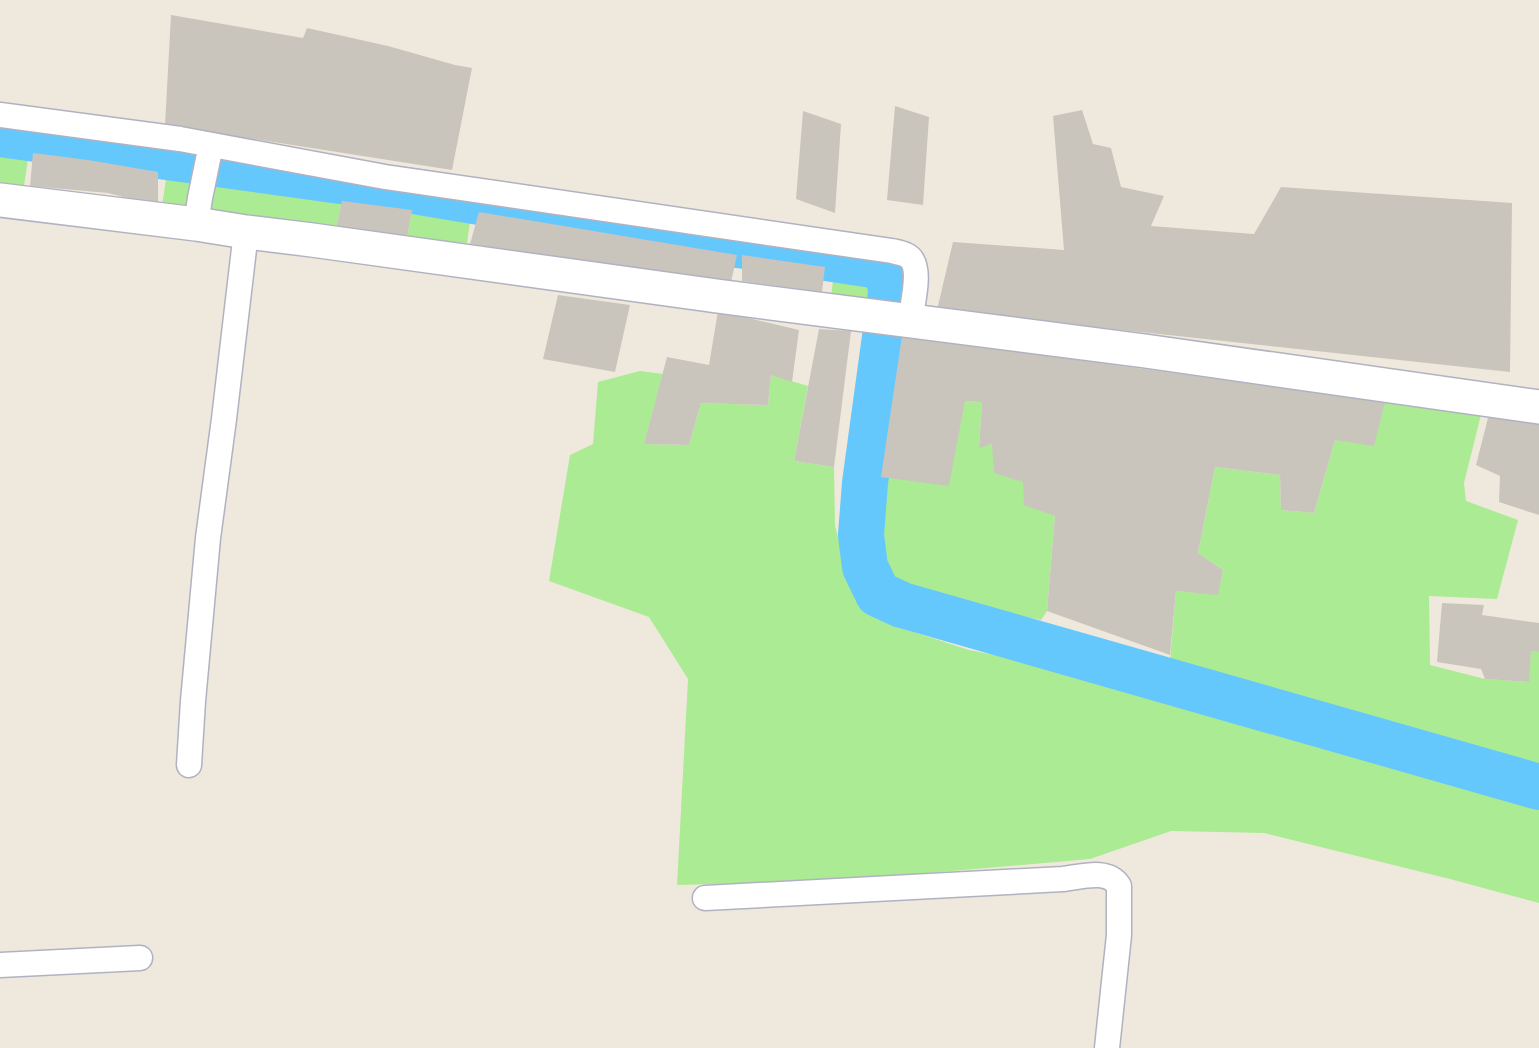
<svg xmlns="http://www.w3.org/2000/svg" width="1539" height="1048" font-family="'Exo 2',sans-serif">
<rect width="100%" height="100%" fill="#efe8dd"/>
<!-- green -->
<path fill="#abeb94" d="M0,149L29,152L24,186L0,182Z
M199,170L190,209L162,206L167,173Z
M214,173L300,186L342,201L336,229L206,211Z
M423,202L471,214L467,243L407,239L412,210Z
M834,272L874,288V299L831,297Z
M640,371L663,374L644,444L689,445L701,403L768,405L771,375L808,386L794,461L834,467L835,526L855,600L889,624L969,650L1130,682L1256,725L1378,750L1539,798V903L1450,879L1264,833L1171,831L1090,859L835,881L677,885L688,679L649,617L549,581L570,455L593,444L598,382Z
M965,401L982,402L979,447L992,444L1023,482L1055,516L1047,611L1041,620L902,591L883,568L879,545L881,477Z
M1385,402L1481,415L1464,483L1466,501L1518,520L1497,599L1429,596L1430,665L1485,679L1528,682L1531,651L1539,652V766L1170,660L1176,591L1217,594L1223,570L1198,553L1215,467L1280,475L1281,510L1314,513L1335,440Z"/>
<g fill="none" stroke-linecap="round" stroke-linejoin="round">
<!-- river -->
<path stroke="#65c8fc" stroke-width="46" d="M0,134L420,192L704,240L873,265L889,274L891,293L865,483L861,535L865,567L878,594L902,605L1539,787"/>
</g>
<!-- building -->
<path fill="#cac5bc" d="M171,15L303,38L307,28L388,46L455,65L472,68L452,170L165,125Z
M895,106L929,117L923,205L887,200Z
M1082,110L1093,144L1111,148L1121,187L1164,196L1151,226L1254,234L1281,187L1512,203L1510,372L937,310L953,242L1064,250L1053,116Z
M803,111L841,124L835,213L796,199Z
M33,153L88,160L158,172V206L108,193L30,186Z
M342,201L412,210L407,239L336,229Z
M479,212L737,255L731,282L470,244Z
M742,255L825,267L822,292L742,281Z
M558,295L630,305L615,372L543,359Z
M718,311L799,330L792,382L771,375L768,405L701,403L689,445L644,444L667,357L709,365Z
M819,329L851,331L834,467L794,461Z
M902,336L1385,402L1374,446L1335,440L1314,513L1281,510L1280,475L1215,467L1198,553L1223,570L1218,595L1176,591L1170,655L1047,611L1055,516L1024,505L1023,482L994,473L992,444L979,448L982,402L965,401L949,486L881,477Z
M1489,414L1539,422V515L1499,502L1500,476L1476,465Z
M1442,603L1484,605L1482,615L1539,623V652L1531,651L1529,682L1485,679L1481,669L1437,662Z"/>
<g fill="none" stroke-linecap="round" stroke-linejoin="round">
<!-- street casing -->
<g stroke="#b1b2c1" stroke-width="27">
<path id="street" d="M0,115L180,139L385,177L892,251C896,252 902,253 906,255C924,263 912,305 910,321
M196,224L200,198L211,145
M189,765L193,701L208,538L224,419L246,232
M705,898L1063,879C1081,877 1108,868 1119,886V935L1107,1048
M0,965L140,958"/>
</g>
<!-- secondary casing -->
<g stroke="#b1b2c1" stroke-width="36">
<path id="secondary" d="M0,200L196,224L246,232L312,240L717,296L1145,351L1539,407"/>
</g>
<!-- street -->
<use href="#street" stroke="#fff" stroke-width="24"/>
<!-- secondary -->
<use href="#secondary" stroke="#fff" stroke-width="33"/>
</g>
</svg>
